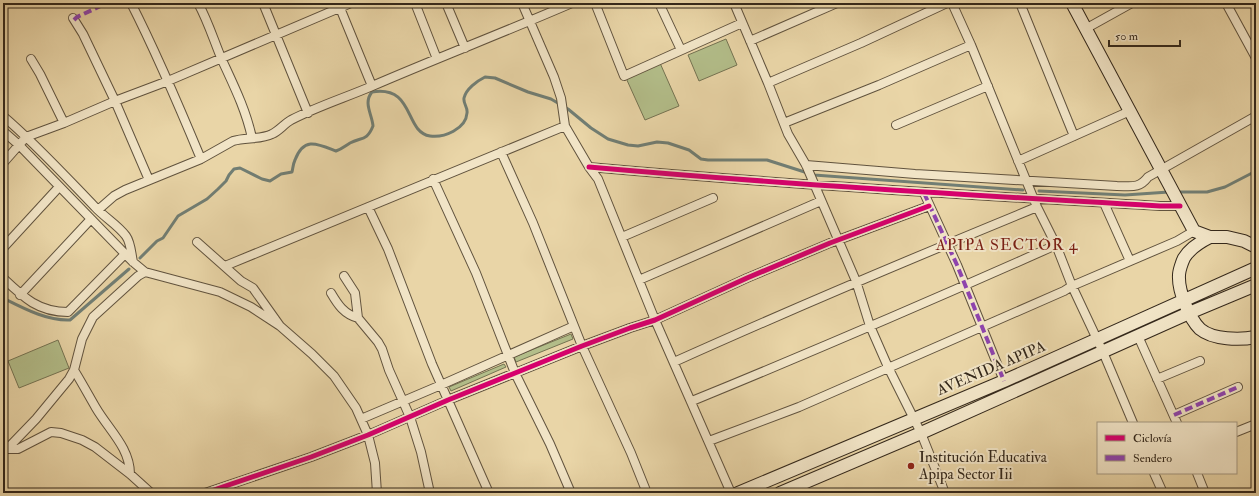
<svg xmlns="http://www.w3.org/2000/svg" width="1259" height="496" font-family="'IM FELL Double Pica',serif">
<rect width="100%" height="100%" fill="#e9d5a7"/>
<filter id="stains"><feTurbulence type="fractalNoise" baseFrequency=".005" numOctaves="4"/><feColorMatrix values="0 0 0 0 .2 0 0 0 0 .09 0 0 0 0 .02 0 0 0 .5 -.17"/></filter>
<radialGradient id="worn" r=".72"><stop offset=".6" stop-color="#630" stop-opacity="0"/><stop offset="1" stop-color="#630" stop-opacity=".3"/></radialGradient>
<!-- green -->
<path fill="#b3be8a" stroke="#747352" d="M726,39L737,65L699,81L688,55Z
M660,63L679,106L645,120L626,78Z
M571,334L573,339L516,362L514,357Z
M58,340L69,368L19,388L8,361Z
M504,364L506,367L451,391L449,387Z"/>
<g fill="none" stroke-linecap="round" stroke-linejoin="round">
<!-- stream -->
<path stroke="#717e74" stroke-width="3" d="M1039,191L1125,195L1169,192
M1177,192H1207L1225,187L1256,171
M140,258L157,241L163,238L178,216L207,199L218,189L226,181L229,175L234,169L240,168L262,179L270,181L281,174L292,172C293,168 293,164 295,160C304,136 318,144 336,151C342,149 345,146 350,143C362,137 367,141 373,126C372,114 363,103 372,92C415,85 404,132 430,136C444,138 466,129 467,113C468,107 463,104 464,98C466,89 477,81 485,77L495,78L528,92L551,99L568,109L591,128L608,139L628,145L638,146L657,142L668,143L689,150L701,159L708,160H767L814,175L1023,190
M3,298C23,308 47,321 70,320L129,269"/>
<!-- street casing -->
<g stroke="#61533e" stroke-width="10">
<path id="street" d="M131,3C157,54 179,106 201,159
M198,3C208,21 214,41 222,60C234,86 246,110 252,138
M263,3L308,113
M338,3L372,86
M415,3L437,59
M446,3L465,48
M522,3L554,77L561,98L565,126L589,167L598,179L655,320L731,493
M595,3L624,76L742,23
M659,3L681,50
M734,3L768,83L788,134L806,165L856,281L870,326L888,367L921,433L945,493
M952,3L971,45L1037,207L1056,245L1072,286L1103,352L1133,423
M1020,3L1074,136
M1226,3L1256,58
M73,18L83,34L115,101L149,180
M1087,28L1132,3
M750,41L837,3
M31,59L40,74L64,123
M768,83L861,43L947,3
M3,116C36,144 65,176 95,207C104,217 118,225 126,236C131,243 131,253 133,262
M784,123L879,85L971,45
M896,125L988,86
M3,131L19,145L133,262L145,272L220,292L251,307L280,326
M501,152L533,223L582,346L631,453L647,493
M1018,161L1130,111
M4,162L26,137L64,123L115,101L168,81L351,3
M806,165L915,174L1117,186C1131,186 1139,189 1148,177L1256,116
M589,167C779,184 969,195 1160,206H1180
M433,179L476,273L515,373L550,444L571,493
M924,193L957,265L1004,381
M1104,203L1130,261
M368,207L388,249L432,364L489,493
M98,210L114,196L125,190L201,159L233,141C245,137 260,140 272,134C279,131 284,124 291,120C316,107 344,98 370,87C437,58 505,32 572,3
M622,237L713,198
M197,242L241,281L253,288L280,326L312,354L334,376L356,408L368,435L375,463L377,493
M3,248L59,187
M225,266L565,126
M344,276L355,293L358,318L378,342L382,349L389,370L410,417L421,452L430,493
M3,278C23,297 38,312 68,312L125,254
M639,280L821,201
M331,293C338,305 344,314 358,318
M20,295L91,219
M1138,336L1177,423
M674,362C794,308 915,257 1037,207
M74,370C82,383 89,396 96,408C109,430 130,448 130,474
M1157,379L1200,361
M692,401C814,351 935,299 1056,245
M1174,415L1238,387
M361,419L441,385L574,326
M1236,432L1256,424
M709,441L799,407L1064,291L1072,286L1177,241L1194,231
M8,448L36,419L69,379L74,370L82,339L93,317L138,276L145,272
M6,449H18L51,432L61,433L82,440L95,447L130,474L151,493
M1154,473L1163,493
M1197,473L1205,493
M205,493L311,457L368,435L448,400L582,346L630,328L655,320L747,278L830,243L929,206"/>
</g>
<!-- secondary casing -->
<g stroke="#34281b" stroke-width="14">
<path id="secondary" d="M1072,3L1194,231L1210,237H1227L1244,241L1256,247
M1210,237C1200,242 1190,248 1184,258C1182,262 1179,271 1179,275C1178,291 1189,318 1200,329C1213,340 1240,340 1256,337
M738,493L1004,381L1256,268
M780,493L921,433L1189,313L1256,285"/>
</g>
<!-- street -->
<use href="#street" stroke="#f1e4c6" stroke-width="8"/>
<!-- secondary -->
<use href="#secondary" stroke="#f1e4c6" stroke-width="12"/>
<!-- quiet -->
<path stroke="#8e44ad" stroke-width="4" stroke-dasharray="8 4" stroke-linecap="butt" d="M74,20L77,17L107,3
M924,193L957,265L1004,381
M1174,415L1238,387"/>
<!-- cycleway casing -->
<g stroke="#f1e4c6" stroke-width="8">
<path id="cycleway" d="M589,167C779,184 969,195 1160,206H1180
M205,493L311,457L368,435L448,400L582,346L630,328L655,320L747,278L830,243L929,206"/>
</g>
<!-- cycleway -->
<use href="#cycleway" stroke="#d6006c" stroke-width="5"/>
</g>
<!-- markers -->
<circle fill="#8f2418" stroke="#f1e4c6" stroke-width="1.5" cx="911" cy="466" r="4"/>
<g text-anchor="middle" stroke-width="4" stroke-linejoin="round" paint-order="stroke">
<!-- street labels -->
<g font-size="15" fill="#34281b" stroke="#f1e4c6">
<text transform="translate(991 368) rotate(-23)" y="5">AVENIDA APIPA</text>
</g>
<!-- poi labels -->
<g font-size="15" fill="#34281b" stroke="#f1e4c6" text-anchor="start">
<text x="919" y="462">Institución Educativa<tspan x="919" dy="17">Apipa Sector Iii</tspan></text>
</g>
<!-- neighbourhood labels -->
<g font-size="16" letter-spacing="1" fill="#7a1f14" stroke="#f1e4c6">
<text x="1007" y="250">APIPA SECTOR 4</text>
</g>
</g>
<!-- margin -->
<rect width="1259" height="496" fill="none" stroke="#e9d5a7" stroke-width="16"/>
<rect x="4" y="4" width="1251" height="488" fill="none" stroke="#34281b" stroke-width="2"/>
<rect x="8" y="8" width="1243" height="480" fill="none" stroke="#34281b"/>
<!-- legend -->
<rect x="1097" y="422" width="140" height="52" fill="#f1e4c6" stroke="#a59982"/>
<rect x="1105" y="435" width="20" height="6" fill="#d6006c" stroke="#a59982"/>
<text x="1133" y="442" font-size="12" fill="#34281b">Ciclovía</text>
<rect x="1105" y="455" width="20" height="6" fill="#8e44ad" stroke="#a59982"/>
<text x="1133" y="462" font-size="12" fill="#34281b">Sendero</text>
<!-- scale -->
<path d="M1109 40v6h71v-6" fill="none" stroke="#34281b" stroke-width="2"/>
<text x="1115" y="40" font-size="12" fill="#34281b" stroke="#f1e4c6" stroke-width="3" paint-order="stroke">50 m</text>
<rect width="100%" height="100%" filter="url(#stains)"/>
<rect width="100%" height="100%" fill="url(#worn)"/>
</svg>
